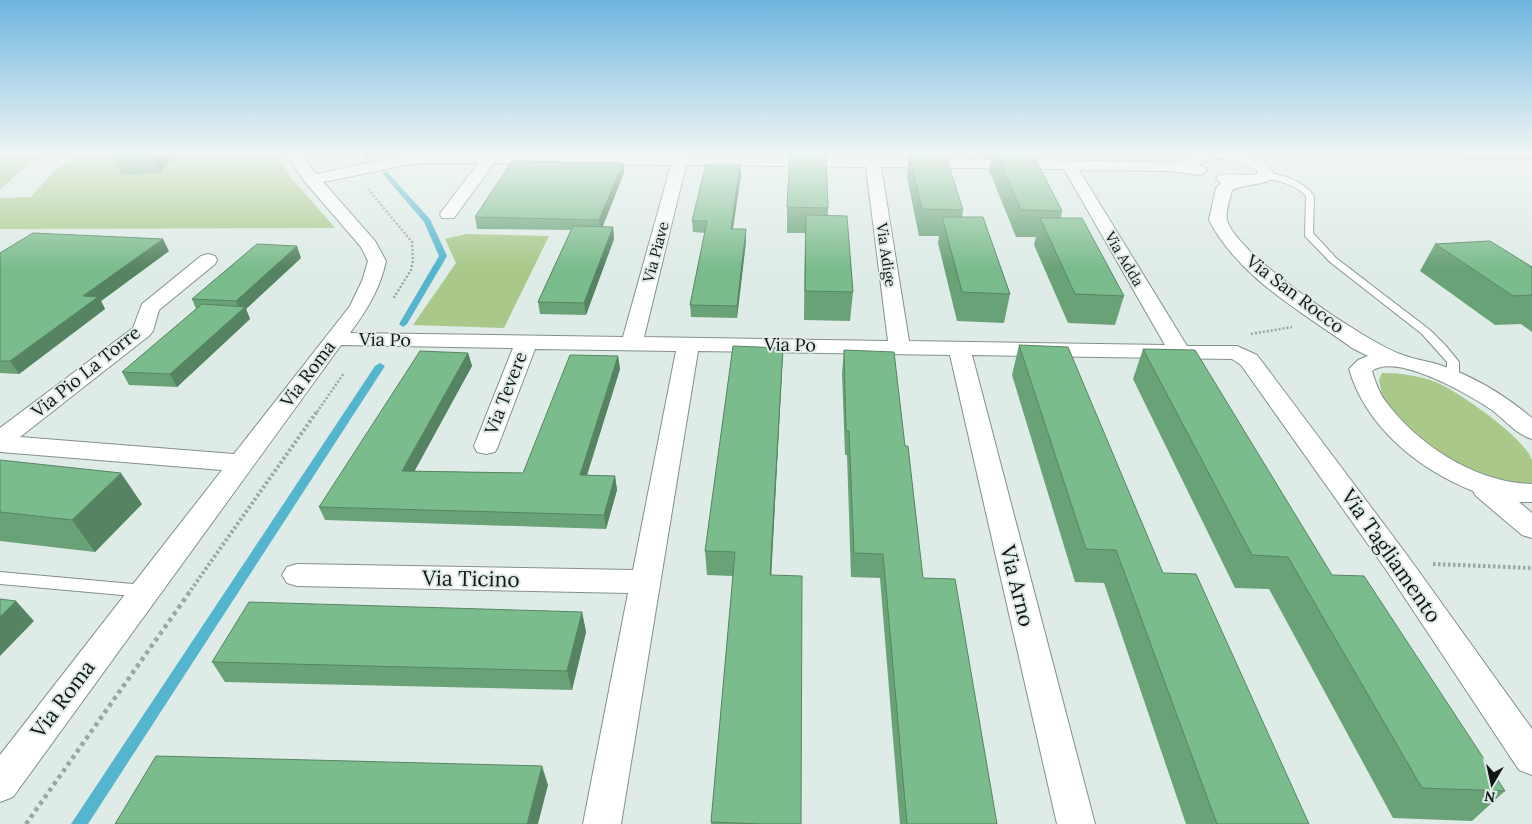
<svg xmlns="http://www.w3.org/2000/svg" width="1532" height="824" font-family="Lora,serif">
<rect width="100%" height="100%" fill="#deebe7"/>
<!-- built -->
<path fill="#cce2db" d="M1259,152H1452L1462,159L1271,157Z"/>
<!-- green -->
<path fill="#a9c889" d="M0,152H53L24,168L0,189V172L3,171L0,170Z
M88,152H273L293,180L335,228L0,229V198L31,197L55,170Z
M1452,152H1532V160L1462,159Z
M466,234L549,236L504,328L413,325L456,263L445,239Z
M1382,373C1401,373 1421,376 1438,383C1460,393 1525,438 1532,460C1532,467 1532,479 1532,487L1490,484L1423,443L1384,404L1379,380Z"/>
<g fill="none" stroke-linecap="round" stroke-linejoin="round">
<!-- stream -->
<path fill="#55b5ce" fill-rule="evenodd" d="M359,152H366L371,159L366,160Z
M383,172H387L430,219L447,256L407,324L403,327L399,324L439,256L424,222L383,174Z
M380,363L385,366L88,824H71L375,366Z"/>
<!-- lane casing -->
<g stroke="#84908c" stroke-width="2">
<path id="lane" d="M1262,174C1281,172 1303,181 1314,196L1313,233L1336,258L1430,330L1446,346L1459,362V378L1457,381H1449L1447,378V362L1422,334L1330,262L1305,236L1306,196C1294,183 1279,181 1262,178Z
M0,572L144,585L150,587L152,591L150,595L144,597L0,584Z"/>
</g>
<!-- street casing -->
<g stroke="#84908c" stroke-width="2">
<path id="street" d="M284,152H299L316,174L411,154L433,153L1173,162L1187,159L1200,152H1238L1261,160L1267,164L1274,173L1269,181C1256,185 1243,185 1232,190C1230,199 1225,212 1227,220C1236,255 1365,341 1400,354C1412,359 1427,361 1440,365C1473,376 1506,396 1532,418V439C1517,435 1505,420 1492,410C1470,395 1396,352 1372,371C1375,381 1379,393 1386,402C1419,446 1477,483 1532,484V502H1519L1532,513V538L1522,535L1476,496L1473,491C1418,469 1366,427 1349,369L1358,360L1368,356L1352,348C1301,311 1239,278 1209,220L1216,188L1221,183L1216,179L1218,176C1231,172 1244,177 1257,174V171C1241,160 1215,153 1199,165L1204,167L1207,170L1204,173L1199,175L1169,171L1079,170L1187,346H1237L1257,355L1407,555L1532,729V775L1519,770L1387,571L1241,365L1232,359L972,355L1095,824H1057L950,355L698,351L621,824H583L628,593L297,586L287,583L282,575L287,567L297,564L633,570L676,351L535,349L498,446L495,452L486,454L477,452L474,446L513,348L341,345L13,797L0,802V755L222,470L0,452V428L133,328L142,304L201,256L208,254L215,256L217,260L215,264L159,310L153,331L150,335L20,437L234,454L350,306L362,281L368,261L361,247L306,183ZM433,163H478L440,214L442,218H454L494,163L671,165L623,337L350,333C367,310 380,289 386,261L375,241L323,182L411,164ZM686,165L866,167L888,341L644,337ZM881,167L1064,169L1165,345L909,341Z"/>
</g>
<!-- path-far2 -->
<path stroke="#9ca6a3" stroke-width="2.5" stroke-dasharray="2 2" stroke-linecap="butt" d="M368,189L412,242L413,260L411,270L393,299
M1251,334L1292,327
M317,412L344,373"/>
<!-- path-far1 -->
<path stroke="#9ca6a3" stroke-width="4" stroke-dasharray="2.5 2.5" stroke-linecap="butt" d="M1433,564L1532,568
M188,594L318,410"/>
<!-- path -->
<path stroke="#9ca6a3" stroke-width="4.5" stroke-dasharray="4 4" stroke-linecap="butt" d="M26,824L189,593"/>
<!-- lane -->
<use href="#lane" fill="#fff" fill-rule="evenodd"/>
<!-- street -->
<use href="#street" fill="#fff" fill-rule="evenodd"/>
</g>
<!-- wall -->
<path fill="#6aa278" d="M110,152H179L159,173L122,175Z
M982,152H1026L1062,211L1061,218L1124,296L1115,325L1068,323L1034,245L1036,237H1016L989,170L991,158H984Z
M909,153L963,210L962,217L1010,294L1004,323L957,321L938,243L939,236H919L907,177Z
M623,163L624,173L602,227H613L614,239L586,315L540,314L538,302L571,230L477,229L475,217Z
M741,175L733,229L746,241L737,318L691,317L690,305L705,233L693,232L692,221Z
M787,207L828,208V216L853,292L850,321L804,320L805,233H787Z
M1435,244L1532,267V332L1521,324L1495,325L1420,271Z
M169,251L101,301L105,309L19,374L0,373V253Z
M301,258L246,309L250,319L177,387L129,385L122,372L196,309L192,299Z
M1019,345L1163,573L1309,824H1186L1104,583L1075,582L1012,375Z
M783,348L782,370L771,575L801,824H711L733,576L707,575L705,551Z
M1143,349L1332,575L1505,791L1472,821L1393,818L1269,589L1235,588L1133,379Z
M844,350L905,446L923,578L997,824H900L880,578L851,577L847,455H845L842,373Z
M468,353L472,366L414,471L523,473L618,356L620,369L587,475L615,476L617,490L606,529L325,520L319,507Z
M0,460L142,504L95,552L0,541Z
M582,612L586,632L572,690L225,682L212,662Z"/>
<!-- shaded-wall -->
<path fill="#568462" d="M158,152H179L159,173L152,158Z
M623,163L624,173L601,231L599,220Z
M740,164L741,175L731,240V229Z
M613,227L614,239L586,315L584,303Z
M746,229V241L737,318V306Z
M163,239L169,251L101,301L105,309L19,374L10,361L83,296Z
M297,246L301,258L246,309L250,319L177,387L170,374L240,311L236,301Z
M783,348L782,370L770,599V575Z
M468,353L472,366L407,485L402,471Z
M618,356L620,369L583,488L580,475Z
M121,473L142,504L95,552L72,520Z
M615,476L617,490L606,529L604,515Z
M16,601L34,621L0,656V617Z
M582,612L586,632L572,690L567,671Z
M542,766L548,785L538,824H527Z"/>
<!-- building -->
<path fill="#7bbc8c" stroke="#568462" d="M123,152H158L152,158L115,160Z
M790,152H826L828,208L787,207Z
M996,152H1026V154H1033L1062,211L1021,210Z
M909,153H945L963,210L922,209Z
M512,161L623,163L599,220L475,217Z
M706,164H740L731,229H746L737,306L690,305L707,221H692Z
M806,215L847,216L853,292L805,291Z
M942,217H983L1010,294L962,292Z
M1040,218H1082L1124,296L1075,294Z
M573,226L613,227L584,303L538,302Z
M33,233L163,239L83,296L98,297L10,361H0V253Z
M1490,241L1532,267V295L1513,296L1435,244Z
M257,244L297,246L236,301L192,299Z
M202,304L245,307L170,374L122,372Z
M1019,345L1068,347L1163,573L1196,574L1309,824H1217L1116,550L1086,549Z
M733,346L783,348L770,575L802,576L801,824H761L711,822L735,552L705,551Z
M1143,349L1195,350L1332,575L1364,576L1505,791L1422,788L1288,557L1252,555Z
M844,350L894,352L905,446H908L923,578L955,579L997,824H907L883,554L854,553L849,431H846Z
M420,351L468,353L402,471L523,473L570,355L618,356L580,475L615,476L604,515L319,507Z
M0,460L121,473L72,520L0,512Z
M0,599L16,601L0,617Z
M249,602L582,612L567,671L212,662Z
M156,756L542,766L527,824H115Z"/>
<!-- sky -->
<linearGradient id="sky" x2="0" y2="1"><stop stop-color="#6db4de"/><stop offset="0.57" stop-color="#f0f6f4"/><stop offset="1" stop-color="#f0f6f4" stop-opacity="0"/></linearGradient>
<rect width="1532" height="268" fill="url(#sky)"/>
<g text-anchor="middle" stroke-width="4" stroke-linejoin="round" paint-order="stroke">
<!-- far-street labels -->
<g font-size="15" fill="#121615" stroke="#deebe7">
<text transform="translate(656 252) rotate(-75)" y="5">Via Piave</text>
<text transform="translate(886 255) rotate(82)" y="5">Via Adige</text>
<text transform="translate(1124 259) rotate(59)" y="5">Via Adda</text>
</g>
<!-- street labels -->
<g font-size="18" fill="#121615" stroke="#deebe7">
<text transform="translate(1295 294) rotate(37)" y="6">Via San Rocco</text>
<text transform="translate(385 340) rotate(1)" y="6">Via Po</text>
<text transform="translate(790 345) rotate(1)" y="6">Via Po</text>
<text transform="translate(86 372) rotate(-39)" y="6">Via Pio La Torre</text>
<text transform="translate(308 374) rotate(-53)" y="6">Via Roma</text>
<text transform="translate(506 393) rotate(-69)" y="6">Via Tevere</text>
</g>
<!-- near-street labels -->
<g font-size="21" fill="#121615" stroke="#deebe7">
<text transform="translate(1391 556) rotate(55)" y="7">Via Tagliamento</text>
<text transform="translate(471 579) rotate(1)" y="7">Via Ticino</text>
<text transform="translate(1017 586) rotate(76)" y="7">Via Arno</text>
<text transform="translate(63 699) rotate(-53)" y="7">Via Roma</text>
</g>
</g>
<!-- north arrow -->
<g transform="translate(1492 784) rotate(189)" stroke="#deebe7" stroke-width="4" paint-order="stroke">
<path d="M0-4L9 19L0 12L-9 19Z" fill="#121615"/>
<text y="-8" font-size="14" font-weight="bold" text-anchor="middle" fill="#121615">N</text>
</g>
</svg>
